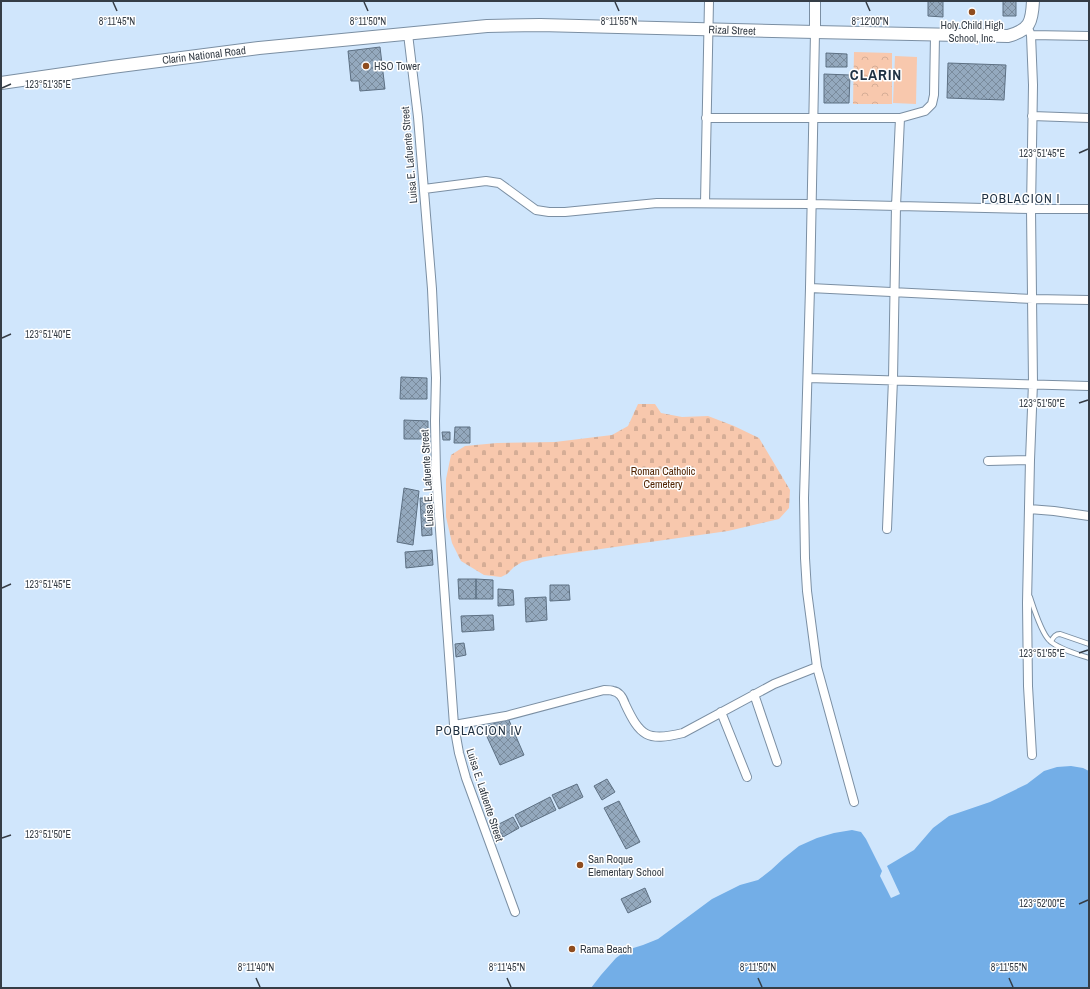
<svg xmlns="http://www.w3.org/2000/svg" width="1090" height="989" font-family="'Archivo Narrow',sans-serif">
<defs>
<pattern id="cemetery-stones" width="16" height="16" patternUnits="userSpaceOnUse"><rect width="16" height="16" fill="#f8c8ad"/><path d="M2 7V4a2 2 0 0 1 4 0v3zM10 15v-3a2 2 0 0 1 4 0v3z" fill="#d5ad96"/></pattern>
<pattern id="park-crowns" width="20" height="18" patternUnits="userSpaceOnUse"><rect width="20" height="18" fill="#f8c8ad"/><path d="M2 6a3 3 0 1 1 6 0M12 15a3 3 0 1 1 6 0" fill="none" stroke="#d5ad96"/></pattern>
<pattern id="building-cross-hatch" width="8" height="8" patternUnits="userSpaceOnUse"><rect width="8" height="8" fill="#94a9be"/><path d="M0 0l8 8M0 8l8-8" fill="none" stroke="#7a8b9c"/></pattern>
</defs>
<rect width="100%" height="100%" fill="#d0e6fc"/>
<!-- cemetery -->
<path fill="url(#cemetery-stones)" d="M638,404H655L661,413L682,417L708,416L734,426L759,438L790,490L789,508L779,519L728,531L544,557L522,562L514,567L507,574L501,577L484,575L461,561L452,543L446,517V479L451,455L465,446L497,443L555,442L612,435L628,426Z"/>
<!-- park -->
<path fill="url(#park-crowns)" d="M854,52L892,53V104H853Z"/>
<!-- garden -->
<path fill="#f8c8ad" d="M895,56L917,57L916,104L893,103Z"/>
<!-- water -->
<path fill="#73aee7" d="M1071,766L1083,768L1089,771V988H591L601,975L616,958L627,950L643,945L658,939L712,899L740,885L758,880L771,870L784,858L799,846L817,838L834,833L852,830L861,832L866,839L882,871L880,876L891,898L900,894L887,866L914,850L933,828L949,816L990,802L1027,784L1044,771L1057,767Z"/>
<!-- building -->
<path fill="url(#building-cross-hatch)" stroke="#5d7083" d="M928,1H943V17L928,16Z
M1003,1H1016V16H1003Z
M380,47L385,89L360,91L359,81H351L348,51Z
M826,53L847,54V67H826Z
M948,63L1006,65L1004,100L947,98Z
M824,74L850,75L849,103H824Z
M401,377L427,378V399H400Z
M404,420L428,421V439H404Z
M455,427H470V443H454Z
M442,432H450V440H443Z
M404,488L419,491L413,545L397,542Z
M420,498H430L432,535L422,536Z
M432,550L433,565L406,568L405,552Z
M458,579H476V599H459Z
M476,579L493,580V599H476Z
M550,585H569L570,600L550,601Z
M498,589L513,590L514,605L498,606Z
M546,597L547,620L526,622L525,598Z
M493,615L494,630L462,632L461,616Z
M464,643L466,655L456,657L455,644Z
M508,718L524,755L500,765L483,728Z
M607,779L615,792L602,800L594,786Z
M577,784L583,797L559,809L552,795Z
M550,797L556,810L521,827L515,815Z
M619,801L640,842L626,849L604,808Z
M513,817L519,828L503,837L497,825Z
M645,888L651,902L628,913L621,899Z"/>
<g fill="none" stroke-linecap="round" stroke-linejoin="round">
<!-- service casing -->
<g stroke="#7b8fa3" stroke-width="6">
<path id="service" d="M1030,597C1034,609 1041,632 1049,640C1058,649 1077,654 1089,658
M1051,642C1053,637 1055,634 1060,634L1089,644"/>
</g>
<!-- minor casing -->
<g stroke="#7b8fa3" stroke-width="10">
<path id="minor" d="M1027,26L1031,35L1033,85L1031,209L1033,383L1030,460L1027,603L1028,686L1032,755
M815,32L810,288L804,498L805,558L807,591L817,667L854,802
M408,34L418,117L432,289L436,378L435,421L436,474L454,725L459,753L466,778L515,912
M1031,35L1089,36
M1032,116L1089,118
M706,118H900L925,111L932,104L934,95L935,35
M424,189L486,181L499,183L536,210L549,212H565L657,203L811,204L1031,209H1089
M705,203L709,1
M810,288L1033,299L1089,300
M808,378L1089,386
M988,461L1030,460
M1029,509L1054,511L1089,516
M887,529L893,379L896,206L900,118
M754,694L777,762
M721,712L747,777
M454,725L506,716L604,690C607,690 611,690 613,691C620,692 623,698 625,704C640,736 647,742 683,733L774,684L817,667"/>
</g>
<!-- tertiary casing -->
<g stroke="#7b8fa3" stroke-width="12">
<path id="tertiary" d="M815,32V1"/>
</g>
<!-- secondary casing -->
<g stroke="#7b8fa3" stroke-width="14">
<path id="secondary" d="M1,83L112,67L259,48L487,26L540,25L815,32L1008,36C1030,30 1032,22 1033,1"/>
</g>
<!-- service -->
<use href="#service" stroke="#fff" stroke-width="4"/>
<!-- minor -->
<use href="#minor" stroke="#fff" stroke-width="8"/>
<!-- tertiary -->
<use href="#tertiary" stroke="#fff" stroke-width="10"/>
<!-- secondary -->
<use href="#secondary" stroke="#fff" stroke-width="12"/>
</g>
<!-- ticks -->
<path fill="none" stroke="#353d46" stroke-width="1.5" d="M113,2L117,11M364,2L368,11M615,2L619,11M866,2L870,11M2,88L11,84M1079,153L1088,149M2,338L11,334M1079,403L1088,400M2,588L11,584M1079,653L1088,650M2,838L11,835M1079,904L1088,900M256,978L260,987M507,978L511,987M758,978L762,987M1009,978L1013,987"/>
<!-- markers -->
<g fill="#8f4c1e" stroke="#fff" stroke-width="1.5">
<circle cx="972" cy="12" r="4"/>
<circle cx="366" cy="66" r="4"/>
<circle cx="580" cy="865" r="4"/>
<circle cx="572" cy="949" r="4"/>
</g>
<g text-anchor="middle" stroke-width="3" stroke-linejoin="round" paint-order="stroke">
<!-- poi labels -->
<g font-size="11" fill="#353d46" stroke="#fff" text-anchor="start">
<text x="972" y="29" text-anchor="middle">Holy Child High<tspan x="972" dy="13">School, Inc.</tspan></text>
<text x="374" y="70">HSO Tower</text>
<text x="588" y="863">San Roque<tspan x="588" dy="13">Elementary School</tspan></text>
<text x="580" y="953">Rama Beach</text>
</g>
<!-- street labels -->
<g font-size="11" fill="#353d46" stroke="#fff">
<text transform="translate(732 30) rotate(2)" y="4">Rizal Street</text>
<text transform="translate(204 55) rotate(-7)" y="4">Clarin National Road</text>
<text transform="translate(409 155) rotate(-95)" y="4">Luisa E. Lafuente Street</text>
<text transform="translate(427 478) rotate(-93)" y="4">Luisa E. Lafuente Street</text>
<text transform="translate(485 795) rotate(72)" y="4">Luisa E. Lafuente Street</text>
</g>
<!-- park labels -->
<g font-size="11" fill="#502301" stroke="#fff">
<text x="663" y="475">Roman Catholic<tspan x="663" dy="13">Cemetery</tspan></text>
</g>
<!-- quarter labels -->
<g font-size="13" letter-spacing="1" fill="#213243" stroke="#fff">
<text x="1021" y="203">POBLACION I</text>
<text x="479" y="735">POBLACION IV</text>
</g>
<!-- district labels -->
<g font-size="15" font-weight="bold" letter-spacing="1" fill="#213243" stroke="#fff">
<text x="876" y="80">CLARIN</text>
</g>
</g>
<g font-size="10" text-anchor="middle" fill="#353d46" stroke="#fff" stroke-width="3" stroke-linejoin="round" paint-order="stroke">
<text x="117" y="25">8°11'45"N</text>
<text x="368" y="25">8°11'50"N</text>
<text x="619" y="25">8°11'55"N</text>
<text x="870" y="25">8°12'00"N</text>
<text x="48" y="88">123°51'35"E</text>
<text x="1042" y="157">123°51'45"E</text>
<text x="48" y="338">123°51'40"E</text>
<text x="1042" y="407">123°51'50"E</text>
<text x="48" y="588">123°51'45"E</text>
<text x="1042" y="657">123°51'55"E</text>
<text x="48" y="838">123°51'50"E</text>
<text x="1042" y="907">123°52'00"E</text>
<text x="256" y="971">8°11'40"N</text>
<text x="507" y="971">8°11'45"N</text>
<text x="758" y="971">8°11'50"N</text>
<text x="1009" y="971">8°11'55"N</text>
</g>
<!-- border -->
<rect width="1090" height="989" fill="none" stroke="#353d46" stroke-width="4"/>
</svg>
